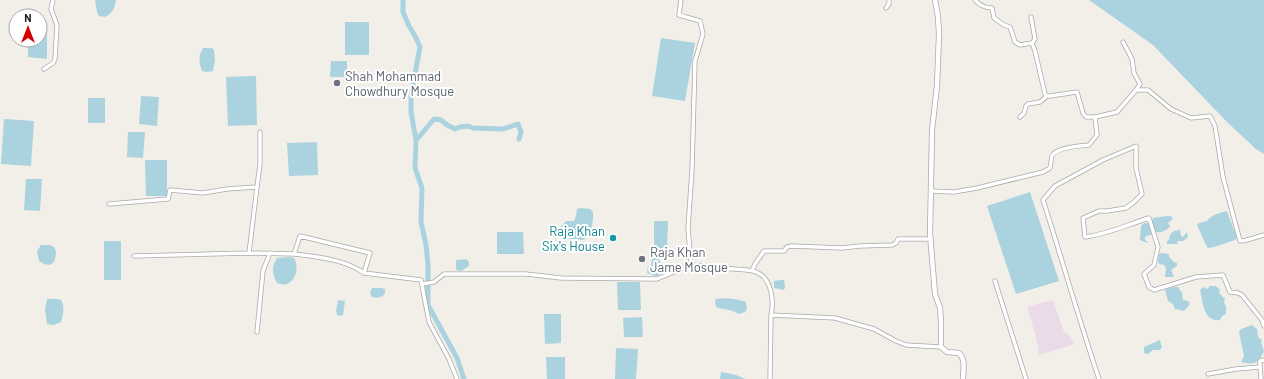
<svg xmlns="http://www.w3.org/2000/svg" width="1264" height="379" font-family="Barlow,sans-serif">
<rect width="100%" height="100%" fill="#f2efe9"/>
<!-- industrial -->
<path fill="#ebdbe8" d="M1053,300L1064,332L1070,336L1075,344L1039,355L1036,337L1027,307L1037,304Z"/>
<!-- water -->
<path fill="#aad3df" d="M95,0H116C114,10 113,12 105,17L99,16L97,12Z
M1089,0H1264V154L1256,149L1227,122L1153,45Z
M345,22H369V55H345Z
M40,27H47V59L28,57V40H40Z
M661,38L695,43L685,101L652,96Z
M203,48H212L214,50L215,60L213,71L207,72L202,71C199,63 198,56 203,48Z
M331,61H347V77H330Z
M256,76L257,125L228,126L226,77Z
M141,96L159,97L157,126L139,124Z
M88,98H105V123H88Z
M4,119L34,121L31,166L1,164Z
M128,132H145L143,158L127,157Z
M317,142L318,175L289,176L287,143Z
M145,160H167V196H146Z
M26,179H42L40,211L24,210Z
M1030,192L1059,281L1016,294L987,206Z
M581,208L590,209L593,212V220L590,236L583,240L553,237L554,228H560L566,221H574L576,216L577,209Z
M1227,211L1237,238L1235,240L1214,247L1208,248L1206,245L1197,225L1199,223L1207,221C1211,215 1219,213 1227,211Z
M1167,216H1171L1173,219L1168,223L1170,226C1167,231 1161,233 1156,232L1152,221L1153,218Z
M654,221H668L667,248H654Z
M1144,223H1148L1150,228L1152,229L1153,234L1145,237V240L1148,242L1147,243L1140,240L1141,226Z
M1180,230L1181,236L1183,237L1187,232L1188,237L1183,241H1177L1178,244H1167V241L1169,240C1170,232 1172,231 1180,230Z
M497,232H523L524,254H497Z
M104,241H121V280H104Z
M41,245H49L54,247C57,252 56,256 54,262L50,265L44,264L39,261L37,251Z
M1162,253L1169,254V257L1174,262L1177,263V266L1171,270L1174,277H1165L1166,268L1164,265L1159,264L1158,262L1159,254Z
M290,257L294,258C299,266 297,280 287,284C284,285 280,284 277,283C272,274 271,267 277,258Z
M652,258H657L660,261V275C654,278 652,274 647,273L648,266H651Z
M466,259L469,262V266L461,271L456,270V260Z
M780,280H784L785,287L784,290L774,288V281Z
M617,282H640L641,310H618Z
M1210,286H1216L1220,290L1219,293L1225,299L1224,302L1226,307V314L1222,316L1220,320C1203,322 1203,302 1200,290L1203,287L1207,289Z
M1173,287H1178L1182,293L1183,300L1188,301L1190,304L1184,311L1175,309L1173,304L1168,301L1165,290Z
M372,288H382L385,289V293C382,298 378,298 372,297L370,293Z
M47,299H56L61,300C65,307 63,315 61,322L54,325L47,324L45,309Z
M716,299C725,297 738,299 746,302L747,309L745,312L739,314C732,309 724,310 716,307L715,302Z
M338,300L345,301L343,315L341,316L337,315L336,311Z
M544,314H561V343L545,344Z
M642,317L643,337H624L623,318Z
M1252,325L1257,329L1258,337L1262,340L1261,342L1264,351C1258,364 1254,365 1241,362L1244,356L1239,332L1241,329Z
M1160,340L1162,348L1159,350H1153L1148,354L1144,353V347Z
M616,348L638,349L636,379H615Z
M546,357H565V379H547Z
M721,372L736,375L745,379H720Z"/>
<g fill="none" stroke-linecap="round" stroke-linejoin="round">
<!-- canal -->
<path stroke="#aad3df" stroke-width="5" d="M403,0V12L409,26L415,36L420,47L411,95V112L416,140L415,168L422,188L421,222L426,245L428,265V305L457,358L464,379
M416,140L419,137L434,119L441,120L447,125L455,129L460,127L468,126L473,128L503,129L518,124L521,132L519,139"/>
<!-- minor casing -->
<g stroke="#a9a9a9" stroke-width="5">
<path id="minor" d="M681,0L679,15L700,21L703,34L695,61L692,170L688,228L691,265C705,266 720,268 734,269C742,270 751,269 758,273C772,279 774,303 771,315L770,379
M975,0C980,6 985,8 992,8L994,18L1004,25L1010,27L1015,42L1020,45L1032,43L1035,39L1031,17
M886,8L889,4V0
M1123,42L1132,59L1134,73L1140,84L1136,90
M1032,43L1035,51L1045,94L1047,96H1050L1077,92L1083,113L1086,117H1095L1117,112L1136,90H1148L1171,109L1191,118L1210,116L1215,126L1223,177L1240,241C1248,241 1256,237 1264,235
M44,69L53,63L55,59L57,25L51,9L53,0
M1020,117L1024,113L1026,106L1028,104L1040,102L1047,96
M257,187L249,253L294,254L300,236L370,253L364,273L421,280L429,322L449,359L457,379
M931,191L954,192L977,188L1043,172L1050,168C1051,164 1051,159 1052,156C1056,147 1080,146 1089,145L1097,135L1095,117
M109,204L168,199L170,190L203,193L227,189L257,187L260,164V132
M294,254C318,257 344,259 364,273
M134,256L249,253
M752,271L755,264L764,251H784L787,247L791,246L842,248L860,246L892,245L896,243L898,239H931
M995,281L1026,379
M423,284L434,282L444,274H526L561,278L657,279L691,265
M771,315L835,318L874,329L896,341L906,345L941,347
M257,332L263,271L270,253
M1260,367V361L1264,360
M1208,374L1236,369L1260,367L1261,379
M1099,379C1079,320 1062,259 1043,200L1055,186L1103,160L1136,146V168L1142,194L1134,202L1126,208L1107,211H1099L1083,218L1085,237C1109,234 1126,225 1149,218L1158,247L1154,265L1144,274L1149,287L1154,290L1196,277L1223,275L1230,292L1238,293L1242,295L1262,320L1264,326"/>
</g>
<!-- tertiary casing -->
<g stroke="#a9a9a9" stroke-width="6">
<path id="tertiary" d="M935,0L938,17L939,34L937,86L932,130L930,234L935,294L940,308L941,322V347L947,352L959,353C966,359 963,370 963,379"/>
</g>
<!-- minor -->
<use href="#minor" stroke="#fff" stroke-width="3.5"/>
<!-- tertiary -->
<use href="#tertiary" stroke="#fff" stroke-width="4.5"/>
</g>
<!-- markers -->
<g fill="#6b7280" stroke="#fff" stroke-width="1.5">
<circle cx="337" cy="83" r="4"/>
<circle cx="642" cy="259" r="4"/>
</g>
<circle fill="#0f9aa8" stroke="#fff" stroke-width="1.5" cx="613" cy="238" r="4"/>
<g text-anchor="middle" stroke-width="4" stroke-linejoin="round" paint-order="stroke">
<!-- worship labels -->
<g font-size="13" fill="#5b616d" stroke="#fff" text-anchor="start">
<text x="345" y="81">Shah Mohammad<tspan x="345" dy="15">Chowdhury Mosque</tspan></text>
<text x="650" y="257">Raja Khan<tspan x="650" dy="15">Jame Mosque</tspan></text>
</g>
<!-- culture labels -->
<g font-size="13" fill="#0d838f" stroke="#fff" text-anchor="end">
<text x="605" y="236">Raja Khan<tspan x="605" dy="15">Six's House</tspan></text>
</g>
</g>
<!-- north arrow -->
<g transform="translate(28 28)"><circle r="19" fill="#ffffff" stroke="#a7a7a7"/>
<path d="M0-3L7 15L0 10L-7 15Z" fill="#d40000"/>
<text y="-6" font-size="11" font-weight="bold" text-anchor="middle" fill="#222222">N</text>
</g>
</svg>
